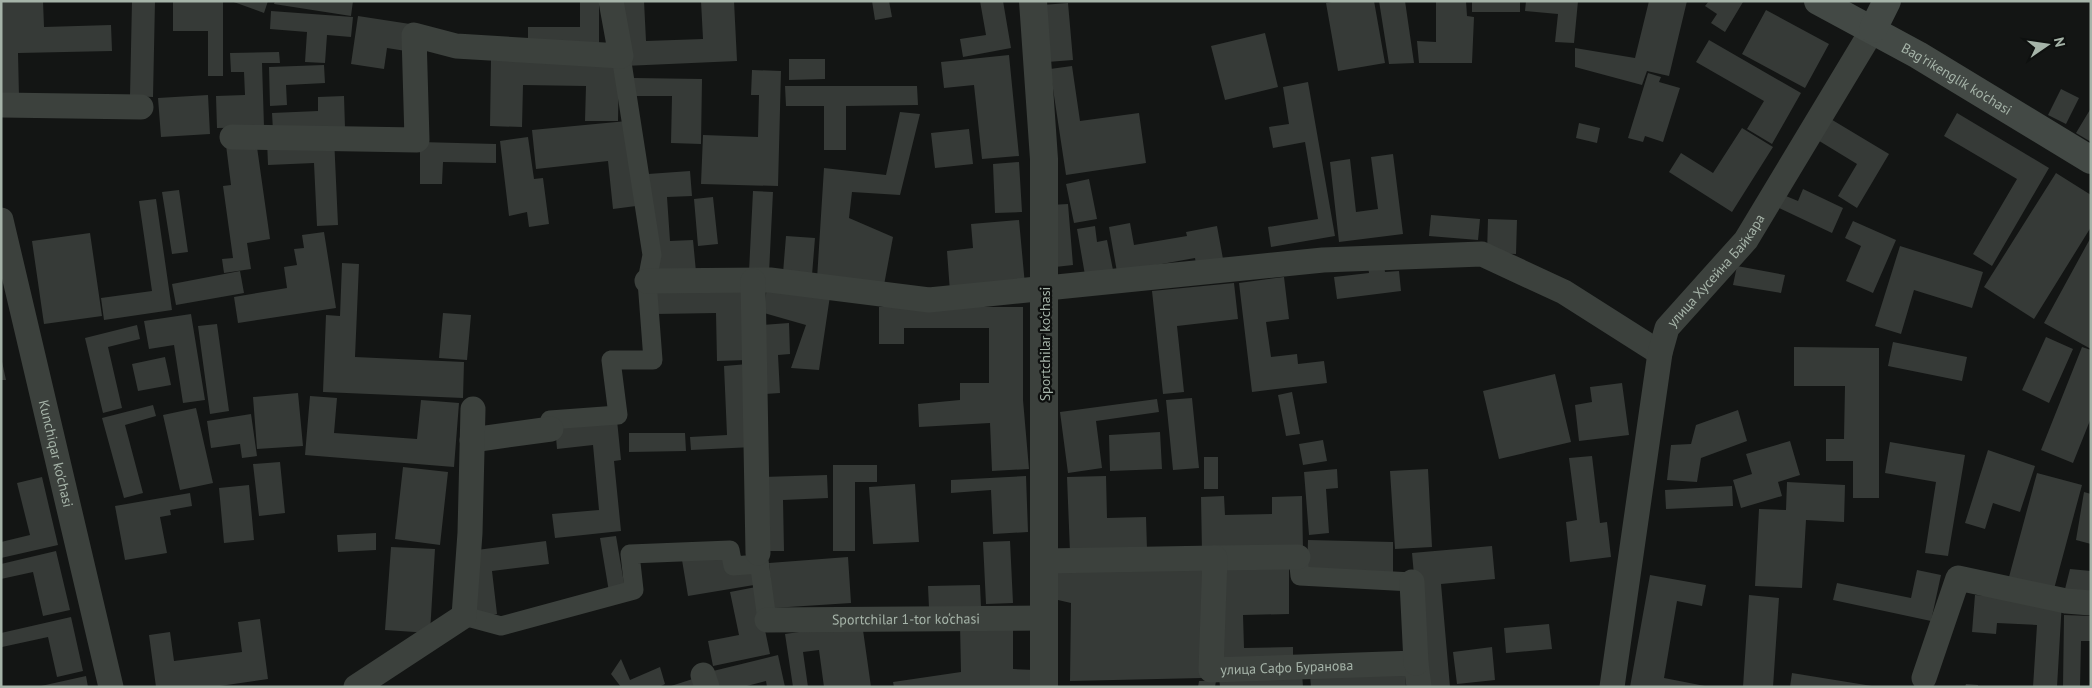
<svg xmlns="http://www.w3.org/2000/svg" width="2092" height="688" font-family="'PT Sans',sans-serif">
<rect width="100%" height="100%" fill="#131514"/>
<!-- building -->
<path fill="#363a37" d="M1,1H43L44,27L111,25L112,51L18,53L19,97L1,98Z
M132,1H155L153,97L130,96Z
M173,1H223V76H208V31H173Z
M231,1H268L264,13Z
M275,1H353L351,16L274,4Z
M580,1H599V46H528V27H580Z
M622,1H644L646,41L703,39L701,1H734L737,61L624,66Z
M872,1H889L892,17L875,20Z
M980,1H1003L1011,48L963,57L960,39L986,35Z
M1337,1H1374L1385,63L1338,71L1326,3Z
M1379,1H1405L1414,63L1389,64Z
M1436,1H1466L1467,16L1474,17L1472,63H1419L1417,41L1436,42Z
M1472,1H1520V12H1472Z
M1526,1H1578L1574,43L1555,42L1558,14L1525,11Z
M1649,1H1687L1669,76L1647,71L1642,85L1575,67V48L1635,58Z
M1709,1L1743,2L1725,32L1711,23L1717,14L1705,6Z
M1068,3L1073,60L1047,62L1042,5Z
M1766,10L1829,44L1805,88L1742,54Z
M271,11L353,17L351,37L327,35L325,63L305,62L307,32L270,29Z
M358,16L410,24L406,51L387,48L384,69L351,64Z
M1265,33L1278,87L1225,100L1211,46Z
M1709,40L1801,93L1772,144L1747,129L1764,101L1696,62Z
M279,52L280,63H262L264,127L217,128L216,96L245,95L244,72H231L230,53Z
M1009,55L1019,156L982,159L974,85L944,88L941,62Z
M789,59H825V79L789,80Z
M491,60L619,63L618,121H585L586,86L523,85L522,127L490,126Z
M324,65L325,83L286,85L287,105L270,106L269,67Z
M1072,66L1080,121L1139,113L1146,163L1066,175L1050,69Z
M752,70L781,71L778,186L701,184L703,135L758,137L759,95H751Z
M1648,73L1661,77L1659,82L1680,88L1663,142L1645,136L1643,142L1628,138Z
M634,78L702,79L701,144L671,143L672,96H634Z
M1308,82L1335,236L1271,247L1268,227L1318,219L1305,142L1273,148L1269,127L1289,124L1283,87Z
M785,86H917L918,105L846,106V150H824V106H786Z
M2061,89L2079,98L2066,124L2048,115Z
M208,95L210,134L161,137L158,98Z
M344,96L345,128L273,131L272,113L318,111V97Z
M2091,108V142L2076,133Z
M900,112L920,114L900,195L852,192L849,218L893,237L884,285L817,279L824,168L886,175Z
M1957,113L2049,168L1992,266L1973,254L2017,179L1944,136Z
M1829,118L1889,154L1857,208L1838,196L1857,164L1816,139Z
M627,121L636,206L613,209L608,161L536,169L532,130Z
M1579,123L1600,128L1597,143L1576,138Z
M1742,128L1773,147L1732,212L1669,172L1681,153L1713,173Z
M969,129L973,164L935,168L931,133Z
M334,137L338,225L317,226L314,163L268,165L267,140Z
M528,137L534,179L543,178L549,224L529,227L527,212L509,216L500,141Z
M256,140L270,239L247,243L251,269L224,273L222,259L233,258L223,186L231,185L226,145Z
M420,142L496,144V163L443,162L442,184H420Z
M1393,154L1403,234L1339,242L1330,162L1350,159L1356,212L1378,209L1371,157Z
M1019,162L1022,212L995,213L993,164Z
M690,171L692,196L667,197L670,241L693,240L696,272L655,275L648,174Z
M2056,173L2091,195V227L2034,319L1984,287Z
M1089,179L1097,219L1074,223L1066,184Z
M1803,189L1843,208L1832,233L1775,206L1781,194L1798,201Z
M179,190L188,252L172,254L162,192Z
M753,191L773,192L769,273L749,272Z
M713,197L718,244L698,246L694,199Z
M156,199L172,310L104,320L101,298L152,291L139,201Z
M1068,204L1073,265L1055,267L1050,205Z
M1431,215L1480,219L1478,240L1429,236Z
M1488,219L1517,220L1516,254L1487,253Z
M1019,220L1025,285L950,292L947,251L973,248L971,224Z
M1853,221L1896,240L1873,293L1846,281L1861,246L1845,238Z
M1130,223L1134,245L1187,236L1186,232L1217,226L1223,259L1196,264L1195,258L1117,272L1109,227Z
M1095,226L1097,242L1107,240L1113,270L1085,275L1077,229Z
M324,232L336,308L238,323L234,297L287,288L284,267L297,265L294,249L304,248L302,235Z
M90,233L102,316L44,324L32,241Z
M786,236L815,238L812,275L783,273Z
M2091,237V349L2044,323Z
M1900,246L1983,272L1972,308L1914,290L1901,334L1875,326Z
M342,263L359,264L355,357L464,362L463,398L323,392L326,315L340,316Z
M1384,264L1385,272L1399,271L1401,291L1337,299L1334,277L1369,273L1368,266Z
M1737,266L1785,275L1781,293L1733,285Z
M240,271L244,293L176,305L172,284Z
M1284,277L1289,319L1266,322L1271,357L1297,354L1298,364L1324,361L1327,383L1252,392L1239,283Z
M1234,283L1238,319L1177,326L1184,392L1163,394L1152,291Z
M767,285L830,296L819,370L791,368L806,325L764,313Z
M745,289L747,360L717,361L716,313L655,314V291Z
M879,307H1023V400L1029,469L992,471L990,423L919,427L918,404L960,400V383H989V328H904V344H879Z
M443,313L471,315L467,360L439,358Z
M191,314L205,400L183,403L174,345L149,349L144,321Z
M789,323L790,354L778,355L780,393L765,394L761,325Z
M217,324L229,411L210,414L198,326Z
M137,325L140,339L108,347L122,408L103,413L85,338Z
M2046,337L2073,349L2049,403L2022,390Z
M1893,342L1967,357L1962,381L1888,366Z
M1794,347L1879,348V498H1853V461H1826V439H1844L1845,386H1794Z
M2082,347L2091,350V418L2073,463L2041,450Z
M1,357L6,380H1Z
M165,357L171,385L138,391L132,364Z
M748,364L753,447L691,450L690,437L727,435L724,366Z
M1555,374L1571,442L1499,459L1483,391Z
M1622,383L1629,435L1579,441L1575,405L1592,402L1590,387Z
M1292,392L1300,434L1286,436L1278,395Z
M298,393L303,446L257,449L253,397Z
M310,396L337,398L334,433L417,439L421,400L459,403L454,467L305,455Z
M1192,398L1199,468L1173,470L1166,400Z
M1157,399L1159,412L1096,421L1102,468L1068,473L1060,412Z
M153,405L156,416L125,425L143,493L124,498L102,418Z
M196,408L213,483L180,490L163,415Z
M1738,410L1747,441L1701,458L1697,482L1667,480L1671,445L1691,444L1696,425Z
M251,414L257,456L242,458L240,444L211,448L207,421Z
M617,420L621,460L614,461L621,531L555,538L552,514L599,510L593,445L557,449L555,426Z
M1160,432L1162,469L1110,471L1109,435Z
M629,433H685L686,451L629,452Z
M1323,440L1327,461L1303,465L1299,444Z
M1790,441L1800,475L1778,482L1782,496L1741,508L1733,480L1752,474L1746,454Z
M1890,442L1965,455L1948,556L1925,553L1936,482L1885,473Z
M1988,450L2035,466L2020,512L1993,503L1985,529L1965,523Z
M1592,456L1600,523L1607,522L1611,557L1570,562L1566,522L1577,520L1569,458Z
M1204,457H1218V489H1204Z
M280,462L285,513L259,516L253,464Z
M833,465H877V482H855V551H833Z
M403,467L448,472L440,545L395,539Z
M1337,469L1338,488L1326,489L1329,533L1309,535L1304,472Z
M1428,469L1432,547L1395,549L1390,471Z
M2037,473L2082,485L2054,589L2009,577Z
M827,475L828,498L783,500L784,551H765L763,477Z
M1026,476L1028,532L993,534L991,490L951,493V480Z
M1106,476L1107,518L1146,517L1147,550L1070,552L1067,477Z
M42,477L58,545L1,558V542L30,535L17,483Z
M1787,482L1845,485L1844,522L1806,520L1802,588L1755,586L1759,509L1786,510Z
M915,484L919,542L873,544L869,487Z
M249,485L254,540L224,543L219,488Z
M1732,486L1733,506L1666,509L1665,490Z
M2084,492L2091,494V544L2076,540Z
M190,493L192,506L170,510L171,515L160,517L167,553L125,560L115,506Z
M1224,496L1225,515L1272,514V497L1302,496L1303,551L1202,553L1201,497Z
M376,533V550L338,552L337,535Z
M616,536L625,589L609,592L600,538Z
M1308,540L1393,542V574L1307,572Z
M546,541L549,564L492,571L497,614L478,617L469,551Z
M1010,541L1013,603L986,604L983,542Z
M1492,546L1495,579L1441,584L1450,687H1424L1412,553Z
M391,547L435,549L430,633L385,630Z
M56,551L70,610L43,616L33,572L1,579V564Z
M723,553L757,567L760,584L688,596L682,560Z
M848,557L851,603L773,608L769,563Z
M1205,564L1202,678L1070,681L1071,603L1058,600L1057,568Z
M1289,565V614L1243,615L1244,648L1293,647V665L1220,666L1218,566Z
M2070,569L2091,571V595L2064,593Z
M1917,570L1941,575L1931,621L1833,600L1837,583L1911,598Z
M1650,575L1706,585L1702,606L1677,601L1664,678L1710,687H1630Z
M980,585L981,607L929,608L928,586Z
M756,587L770,654L713,666L708,641L739,635L730,592Z
M1749,595L1779,598L1773,687H1743Z
M1975,595L2062,601L2057,687H2033L2037,625L1997,623L1996,634L1972,632Z
M2064,615L2091,616V641H2081L2080,687H2063Z
M71,617L83,671L57,677L48,637L2,647L1,633Z
M260,619L268,679L213,687H156L149,635L170,632L174,661L242,652L238,622Z
M862,623L871,687H824L819,650L803,652L808,687H793L785,634Z
M1013,623V669L1035,670L1032,687H894L893,682L961,672L960,625Z
M1549,624L1552,649L1506,653L1504,628Z
M1492,647L1495,680L1457,684L1453,652Z
M778,655L785,687H767L766,681L743,687H714L709,672Z
M621,659L630,680L660,667L665,684L659,687H621L611,674Z
M1405,669L1406,687H1311L1310,675Z
M1302,673L1303,687H1220L1219,677Z
M1792,673L1872,686V687H1790Z
M86,676L88,687H41V686Z
M702,676L706,687H671V686Z
M1199,681H1216L1215,687H1198Z
M1966,684L1978,685V687H1965Z"/>
<g fill="none" stroke-linecap="round" stroke-linejoin="round">
<!-- pedestrian -->
<path stroke="#3c413d" stroke-width="19" d="M551,429L550,420L618,415L611,360H653L647,281L652,255L621,56
M758,553L767,620
M1298,557L1300,576L1412,582
M464,616L501,626L634,590L630,554L730,550L733,566L759,564"/>
<!-- minor -->
<g stroke="#3c413d" stroke-width="25">
<path d="M1,105L141,107"/>
<path d="M232,137L417,140L414,35L456,46L621,56L611,1"/>
<path id="s1" d="M1,220L111,687"/>
<path d="M647,281L770,280L929,300L1323,260L1482,254L1564,292L1660,353"/>
<path d="M753,281L758,553"/>
<path d="M472,440L551,429"/>
<path d="M1215,558L1298,557"/>
<path id="s2" d="M1045,561L1215,558L1211,670L1416,663L1419,687"/>
<path d="M1412,582L1416,663"/>
<path id="s3" d="M767,620L1045,618"/>
<path d="M703,675L707,687"/>
<path d="M1924,678L1958,578L2066,601L2091,603"/>
<path d="M356,687L464,616L470,533L473,409"/>
<path id="s4" d="M1612,687L1660,353L1667,328L1746,240L1873,29"/>
</g>
<!-- tertiary -->
<path stroke="#3c413d" stroke-width="28" d="M1033,1L1044,159V687"/>
<!-- secondary -->
<g stroke="#434945" stroke-width="28">
<path id="s5" d="M1818,1L1918,55L2091,160"/>
<path d="M1873,29L1887,1"/>
</g>
</g>
<g text-anchor="middle" stroke-width="4.5" stroke-linejoin="round" paint-order="stroke">
<!-- street labels -->
<g font-size="14" fill="#a6b4a9" stroke="#0e100f">
<text dy="5" stroke="none"><textPath href="#s5" startOffset="159">Bag'rikenglik ko'chasi</textPath></text>
<text dy="5" stroke="none"><textPath href="#s4" startOffset="439">улица Хусейна Байкара</textPath></text>
<text transform="translate(1045 344) rotate(-90)" y="5">Sportchilar ko‘chasi</text>
<text dy="5" stroke="none"><textPath href="#s1" startOffset="240">Kunchiqar ko'chasi</textPath></text>
<text dy="5" stroke="none"><textPath href="#s3" startOffset="139">Sportchilar 1-tor ko‘chasi</textPath></text>
<text dy="5" stroke="none"><textPath href="#s2" startOffset="358">улица Сафо Буранова</textPath></text>
</g>
</g>
<!-- border -->
<rect width="2092" height="688" fill="none" stroke="#a6b4a9" stroke-width="5"/>
<!-- north arrow -->
<g transform="translate(2047 45) rotate(77)" stroke="#0e100f" stroke-width="4" paint-order="stroke">
<path d="M0-4L9 19L0 12L-9 19Z" fill="#a6b4a9"/>
<text y="-8" font-size="14" font-weight="bold" text-anchor="middle" fill="#a6b4a9">N</text>
</g>
</svg>
